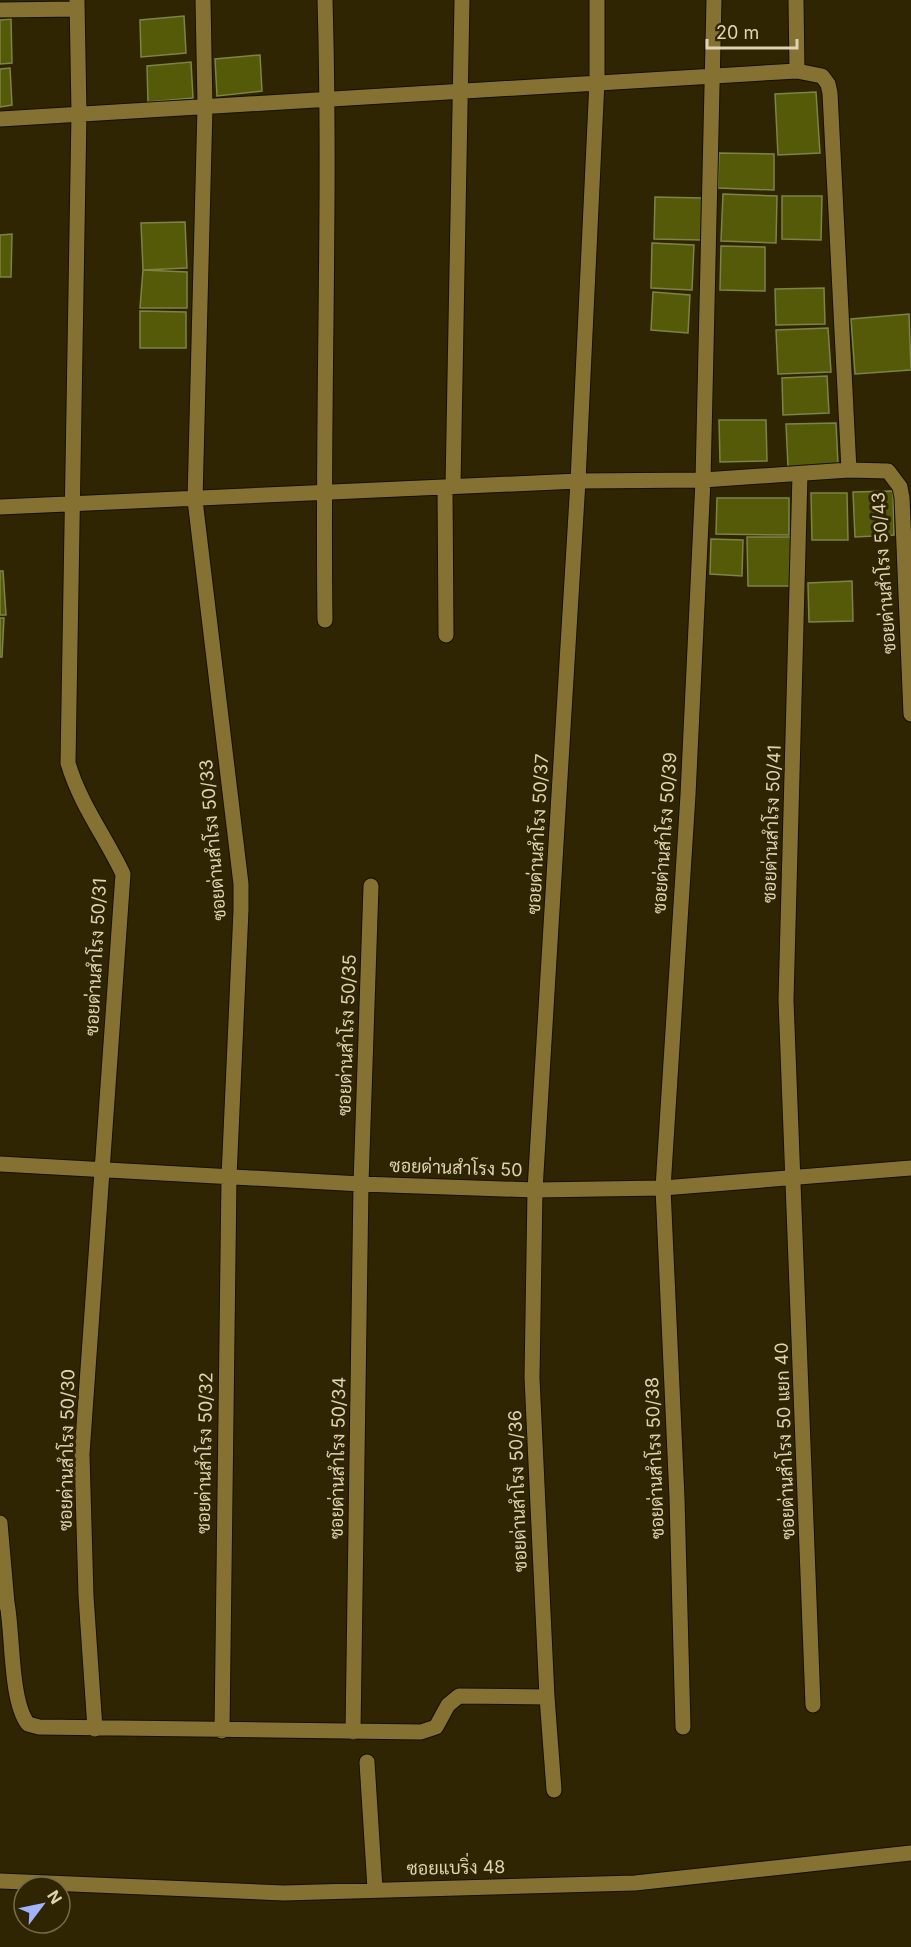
<svg xmlns="http://www.w3.org/2000/svg" width="911" height="1947" font-family="Inter,Sarabun,sans-serif">
<rect width="100%" height="100%" fill="#2f2503"/>
<!-- building -->
<path fill="#555a09" stroke="#7d8444" stroke-width="1.5" d="M184,16L186,53L141,57L140,20Z
M11,19L12,63L0,64V20Z
M260,55L262,91L217,96L215,59Z
M191,62L193,98L148,102L147,66Z
M10,68L12,105L0,107V69Z
M816,92L820,153L778,155L775,94Z
M719,153L774,154V190L718,188Z
M723,194L777,196L776,243L721,241Z
M782,196H822L821,240L782,239Z
M655,197L703,198L702,240L654,239Z
M185,222L187,268L143,270L141,223Z
M12,234L11,277H0V235Z
M652,243L694,245L692,290L651,288Z
M721,246L765,247V291L720,290Z
M143,270L187,272V308H140Z
M824,288L825,324L776,325L775,289Z
M653,292L690,295L688,333L651,330Z
M140,311L186,312V348H140Z
M909,314L911,370L855,374L851,319Z
M828,328L831,372L778,374L776,330Z
M827,376L829,413L783,415L782,378Z
M719,420H766L767,461L720,462Z
M836,423L838,465L788,467L786,424Z
M893,491L894,535L855,537L853,492Z
M811,493H847L848,540H812Z
M717,498H789V535L716,534Z
M747,537H791V586H748Z
M711,539L743,540L742,576L710,574Z
M0,571H3L6,615H0Z
M852,581L853,621L809,622L808,583Z
M0,618H4L2,657H0Z"/>
<g fill="none" stroke-linecap="round" stroke-linejoin="round">
<!-- minor casing -->
<g stroke="#140f00" stroke-width="17">
<path id="minor" d="M77,0L79,113L68,763C80,804 105,836 123,874L82,1454L86,1596L95,1729
M203,0L205,107L195,500L241,884V910L229,1177L222,1731
M325,0C331,206 322,413 325,620
M796,0L797,71
M0,10L77,9
M0,119L797,71L822,76L828,84L830,93L849,470
M800,474L786,1000L813,1705
M453,486L462,0
M445,487L446,635
M0,507L578,481L703,480L849,470L888,471L900,487L902,498L911,714
M0,1164L361,1184L535,1190L663,1188L911,1168
M0,1523L7,1603
M0,1602L7,1603C13,1634 10,1701 28,1724L39,1727L421,1732L436,1727L448,1705L459,1696L547,1697
M683,1727L677,1498L663,1188L688,795L703,480L714,0
M353,1732L361,1184L371,886
M367,1762L375,1889
M554,1790L547,1697L532,1378L535,1190L578,481L597,81V0
M0,1881L284,1893L635,1883L911,1853"/>
</g>
<!-- minor -->
<use href="#minor" stroke="#857232" stroke-width="15"/>
</g>
<g text-anchor="middle" stroke-width="6" stroke-linejoin="round" paint-order="stroke">
<!-- street labels -->
<g font-size="18" fill="#ded4b5" stroke="#2f2503">
<text transform="translate(884 573) rotate(-94)" y="6">ซอยด่านสำโรง 50/43</text>
<text transform="translate(772 824) rotate(-88)" y="6">ซอยด่านสำโรง 50/41</text>
<text transform="translate(665 833) rotate(-86)" y="6">ซอยด่านสำโรง 50/39</text>
<text transform="translate(538 834) rotate(-87)" y="6">ซอยด่านสำโรง 50/37</text>
<text transform="translate(213 840) rotate(-95)" y="6">ซอยด่านสำโรง 50/33</text>
<text transform="translate(96 957) rotate(-87)" y="6">ซอยด่านสำโรง 50/31</text>
<text transform="translate(347 1035) rotate(-88)" y="6">ซอยด่านสำโรง 50/35</text>
<text transform="translate(456 1168) rotate(2)" y="6">ซอยด่านสำโรง 50</text>
<text transform="translate(785 1441) rotate(-92)" y="6">ซอยด่านสำโรง 50 แยก 40</text>
<text transform="translate(67 1450) rotate(-89)" y="6">ซอยด่านสำโรง 50/30</text>
<text transform="translate(205 1453) rotate(-89)" y="6">ซอยด่านสำโรง 50/32</text>
<text transform="translate(338 1458) rotate(-89)" y="6">ซอยด่านสำโรง 50/34</text>
<text transform="translate(655 1458) rotate(-92)" y="6">ซอยด่านสำโรง 50/38</text>
<text transform="translate(518 1491) rotate(-92)" y="6">ซอยด่านสำโรง 50/36</text>
<text transform="translate(456 1868) rotate(-1)" y="6">ซอยแบริ่ง 48</text>
</g>
</g>
<!-- north arrow -->
<g transform="translate(42 1905) rotate(58)"><circle r="28" fill="#2f2503" stroke="#756b4a" stroke-width="1.5"/>
<path d="M0-4.5L10 22L0 15L-10 22Z" fill="#a1b3fd"/>
<text y="-9" font-size="16" font-weight="bold" text-anchor="middle" fill="#ded4b5">N</text>
</g>
<!-- scale -->
<path d="M707 39v9h90v-9" fill="none" stroke="#ded4b5" stroke-width="3"/>
<text x="716" y="39" font-size="18" fill="#ded4b5" stroke="#2f2503" stroke-width="4.5" paint-order="stroke">20 m</text>
</svg>
